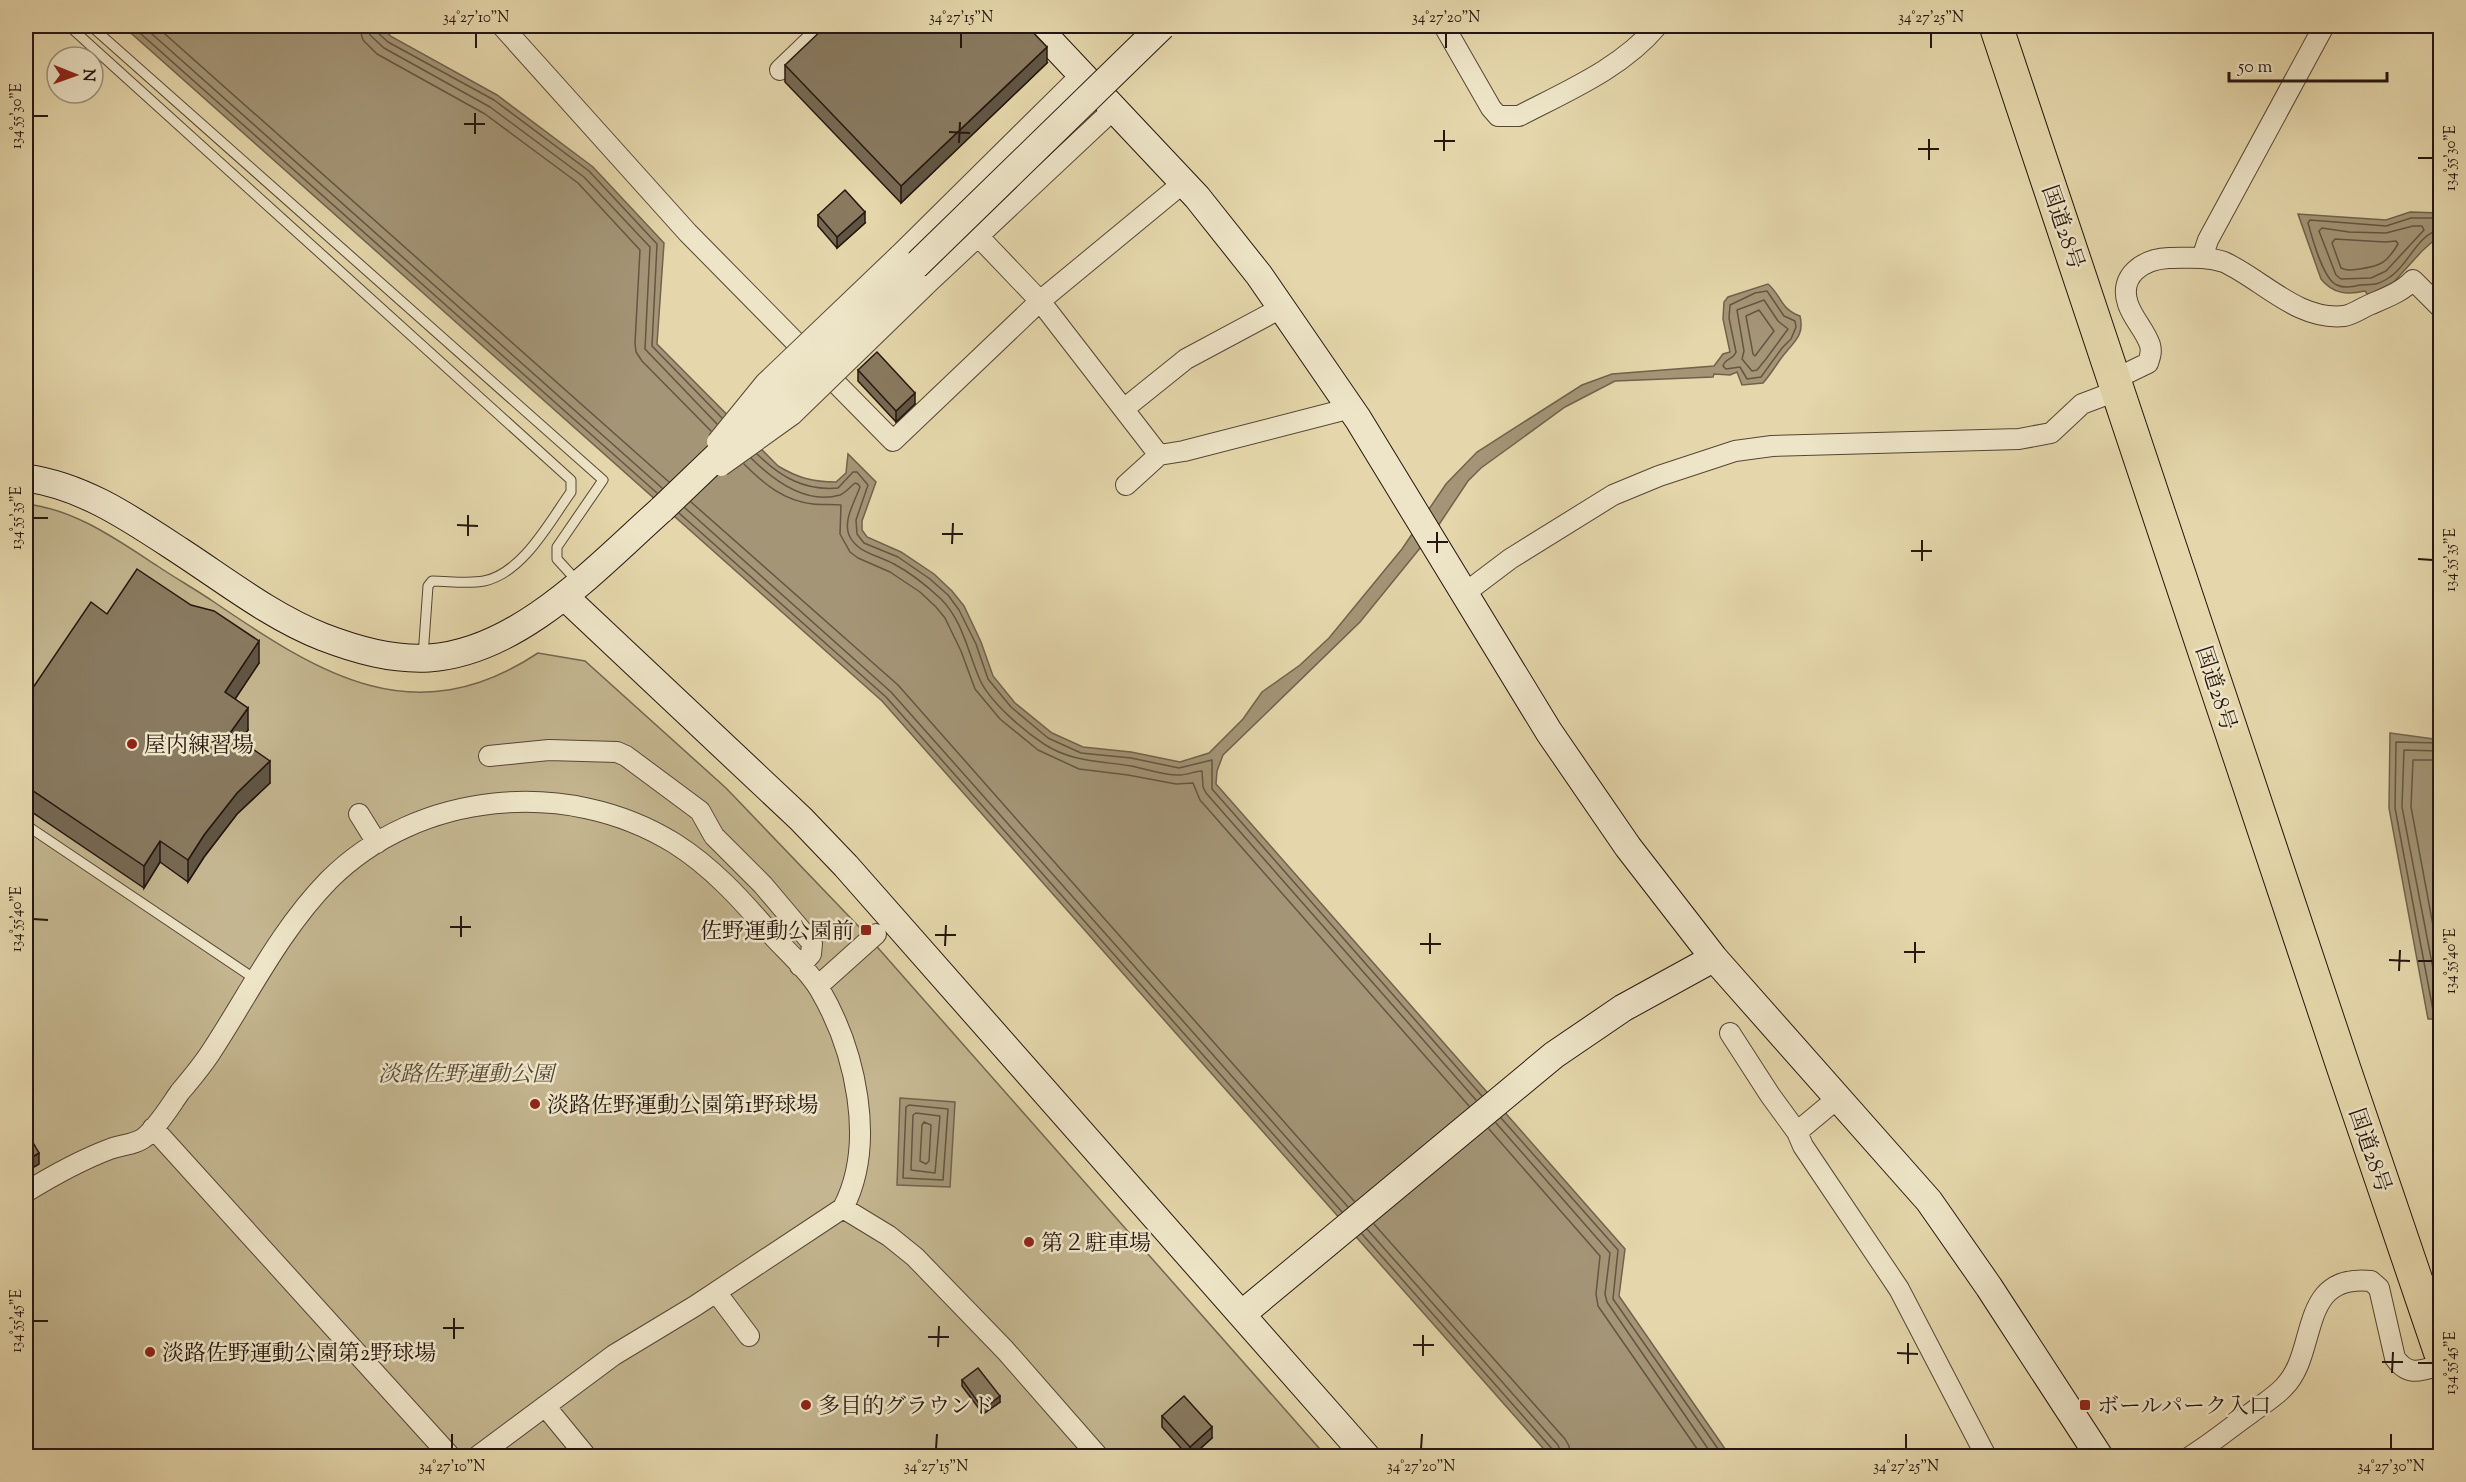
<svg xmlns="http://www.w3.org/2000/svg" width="2466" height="1482" font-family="'Sorts Mill Goudy','Noto Serif JP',serif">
<rect width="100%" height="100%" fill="#e5d7ab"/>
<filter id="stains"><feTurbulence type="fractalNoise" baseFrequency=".00333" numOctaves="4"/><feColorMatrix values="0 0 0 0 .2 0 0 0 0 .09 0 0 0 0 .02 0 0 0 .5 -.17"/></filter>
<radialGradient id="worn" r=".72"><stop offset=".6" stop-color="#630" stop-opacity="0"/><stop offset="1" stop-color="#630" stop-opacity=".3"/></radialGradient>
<!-- green -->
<path fill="#c4b690" stroke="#746650" stroke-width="1.5" d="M26,504C74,509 116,539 156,565C175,578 195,589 214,602C320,674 414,735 538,653L585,661L726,788L864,932L1326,1456H26Z"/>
<!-- water -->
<path fill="#a49576" stroke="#71624d" stroke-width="1.5" d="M123,26H379L392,37L497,95L593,167L664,243L657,344L778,466C798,478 813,482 836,482L846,473L848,454L876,482L862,521V530L867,537L901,552L934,574L952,591L964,606L981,642L993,676L1015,703L1052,733L1083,747L1131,752L1180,762L1209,753L1243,719L1262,692L1300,665L1329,638L1402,549L1446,484L1477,452L1582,385L1612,374L1714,366L1723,354L1730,352L1723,319L1724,302L1728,297L1768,284C1782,296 1780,309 1800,316C1804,333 1797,339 1787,351C1778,361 1772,373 1763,383L1742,385L1737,372L1730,375L1714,374L1713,377L1615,381L1565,407L1481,468L1468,481L1438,526L1360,622L1223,755L1217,771L1216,784L1625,1249L1619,1296L1730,1456H1550L882,701Z
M2410,212L2440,213V235L2422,251L2393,283L2368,295L2365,291C2347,295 2333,294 2321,279L2298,214L2386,220Z
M2390,733L2434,739L2440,736V1019H2428L2389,808Z
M900,1098L955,1102L950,1187L897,1185Z"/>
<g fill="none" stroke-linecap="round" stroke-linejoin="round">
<!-- shore -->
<path stroke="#645642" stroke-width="1.5" d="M132,26L657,493
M143,26L662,488
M156,26L669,482
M359,26L363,40L377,54L485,114L578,183L640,250L635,343L636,352L642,361L711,431
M368,26L370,35L384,48L490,107L584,177L650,247L645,349L717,424
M376,26L377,32L388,42L494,100L589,171L657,244L652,346L722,418
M2440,218H2411L2386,226L2310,220L2308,223C2312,237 2323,280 2337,285C2343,288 2353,287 2360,285C2373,284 2377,286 2390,277C2408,266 2418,233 2440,230
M2413,226H2422L2424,230L2386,271L2371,278L2341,279L2336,275L2319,231L2322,228L2349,232L2386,233Z
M2335,239L2385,242L2396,241L2398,244C2387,263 2380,266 2360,269C2353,270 2347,271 2341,268L2332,243Z
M1767,291L1784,316L1795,321L1796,327L1791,339L1782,348L1761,377L1747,379L1740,367L1726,369L1723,366C1725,358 1733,360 1736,352L1729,318L1730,305L1755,293Z
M1764,300L1778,321L1788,329L1766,359L1757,370L1752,371L1742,359L1744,351L1737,310Z
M1759,310L1774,331L1755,356L1753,354L1746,316Z
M757,454C781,477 804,491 838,488L853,472H857L868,485L856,520L857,534L864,543L898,557L930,579L948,595L959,610L976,644L988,679L1011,707L1048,738L1081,753L1131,758L1179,768L1212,760V789L1482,1096
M751,458C773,480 806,505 840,495C845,493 850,487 855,483L858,484L860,487C855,501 843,520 849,535C857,553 878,555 894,564C911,573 927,586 941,599C963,621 968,653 980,680C990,702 1024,731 1044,744C1071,762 1101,761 1131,766C1147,769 1165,776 1180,775C1188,775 1195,771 1202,771L1203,787L1206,793L1476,1100
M744,464C764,484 784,501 813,504C822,505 832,504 841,505L840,534L850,552L858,558L890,572L920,592L936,607L945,618L961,651L975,689L1000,719L1038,750L1079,769L1128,775L1176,784L1193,783L1200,800L1469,1106
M691,502L898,685L1354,1201
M685,508L891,692L1348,1207
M679,513L886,697L1342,1212
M2440,743L2396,742L2395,808L2433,1010L2440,1013
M2440,751L2404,750L2402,807L2440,1005
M2440,760H2413L2411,807L2440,963
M909,1105L948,1109L943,1180L903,1178L906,1107Z
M916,1113L940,1116L935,1173L911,1170L913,1115Z
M1501,1118L1618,1250L1613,1299L1723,1456
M924,1122L931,1125L929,1161L926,1164L920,1161L922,1125Z
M1496,1123L1610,1253L1605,1294L1607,1302L1713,1456
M1489,1129L1600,1256L1596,1294L1598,1306L1702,1456
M1374,1224L1565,1439L1569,1446L1571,1456
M1367,1229L1558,1445L1562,1456
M1362,1234L1553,1450L1555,1456"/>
<!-- lane casing -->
<g stroke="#554636" stroke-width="11">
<path id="lane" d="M69,26L571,480V492C550,521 523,573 484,581C468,584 448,581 432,581L428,586L423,656
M91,26L603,480L557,547V559L577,581
M26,825L255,979"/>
</g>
<!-- street casing -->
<g stroke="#554636" stroke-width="22">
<path id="street" d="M502,26L688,233L893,441L1040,301L1183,183
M1444,26L1491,108L1498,116H1519C1567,91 1622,68 1657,26
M780,70L826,26
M978,236L1040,301L1159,455L1126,485
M899,255L1082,74
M2202,258L2208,240L2324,26
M925,286L1115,108
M2115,379L2148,363C2150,357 2152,352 2150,345C2145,330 2133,319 2128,304C2118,275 2144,259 2169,258C2188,258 2206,256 2224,262C2263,280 2298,321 2344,316C2352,315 2362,308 2369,305C2385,298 2402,292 2413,280L2440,307
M1125,408L1186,359L1283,307
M1159,455L1184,451L1351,408
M1465,593L1510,559L1613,495L1659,476L1735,451L1772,446L2019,439L2051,433L2082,404L2119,390
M489,756L549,750L617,752L626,756L700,811L714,836L763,885L812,943L811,954L800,966
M359,814L377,843
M818,986L876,934
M1730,1033L1770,1095L1797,1132
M1839,1097L1797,1132L1803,1146L1899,1289L1986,1456
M153,1128L450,1456
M26,1192C52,1176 81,1160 110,1149C121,1145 137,1144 145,1137C159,1125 170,1106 180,1092C191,1079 202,1066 211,1052C249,994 280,930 329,880C418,791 567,777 674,843C712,867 741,899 770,933C786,951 808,969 820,990C855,1050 877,1143 843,1208L695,1306L614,1355L478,1456
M843,1208L889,1236L915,1257L1005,1350L1098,1456
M716,1292L749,1336
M545,1406L586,1456
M2191,1456C2212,1443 2231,1427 2251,1413C2261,1405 2275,1397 2284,1387C2319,1352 2297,1273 2371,1281L2379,1288L2395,1358C2408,1377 2421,1371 2440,1365"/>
</g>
<!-- secondary casing -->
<g stroke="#25160f" stroke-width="29">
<path id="secondary" d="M1036,26L1197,197L1259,275L1358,419L1549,732L1628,847L1714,958L1929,1201L1989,1287L2099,1456
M26,478C84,486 131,519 180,551C226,581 272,617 323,637C357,650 392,660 429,658C520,652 598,566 662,509
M564,596L801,819L846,866L1366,1456
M1242,1314L1554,1055L1623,1008L1714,958"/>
</g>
<!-- highway casing -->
<g stroke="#25160f" stroke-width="35">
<path id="highway" d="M1996,26L2344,1069L2440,1351"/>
</g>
<!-- lane -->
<use href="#lane" stroke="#eee5c8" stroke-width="9"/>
<!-- street -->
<use href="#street" stroke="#eee5c8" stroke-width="20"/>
<!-- secondary -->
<use href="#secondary" stroke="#eee5c8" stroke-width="27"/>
<!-- highway -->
<use href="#highway" stroke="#e5d7ab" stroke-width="33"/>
<!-- street-bridge casing -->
<g stroke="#554636" stroke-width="22" stroke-linecap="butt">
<path id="street-bridge" d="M717,442L765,383L899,255
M721,466L792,415L925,286"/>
</g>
<!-- secondary-bridge casing -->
<g stroke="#25160f" stroke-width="29" stroke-linecap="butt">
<path id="secondary-bridge" d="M662,509L899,282L1162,26"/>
</g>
<!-- street-bridge -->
<use href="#street-bridge" stroke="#eee5c8" stroke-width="20"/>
<!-- secondary-bridge -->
<use href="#secondary-bridge" stroke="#eee5c8" stroke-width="27"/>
</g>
<!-- wall -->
<path fill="#766953" stroke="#25160f" stroke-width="1.5" d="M1047,63L901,203L785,82V65Z
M818,215L865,223L837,248L818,226Z
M858,370L915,404L896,422L858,381Z
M107,614L259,663L235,699L248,730L240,740L270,783L237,814L204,857L188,882L160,862L144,888L26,808V698Z
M962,1380L1000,1402L983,1414L962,1386Z
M1162,1416L1212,1438L1192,1456H1188L1162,1427Z"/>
<!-- shaded-wall -->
<path fill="#605543" stroke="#25160f" stroke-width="1.5" d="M1047,47V63L901,203V186Z
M865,212V223L837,248V237Z
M915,393V404L896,422V411Z
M259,641V663L225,714V692Z
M248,708V730L230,755V733Z
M270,761V783L237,814L204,857L188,882V860L204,835L237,793Z
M160,841V862L144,888V866Z
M39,1153V1164L26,1172V1161Z
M1000,1396V1402L983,1414V1409Z
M1212,1427V1438L1192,1456H1190V1447Z"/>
<!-- building -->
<path fill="#897a60" stroke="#25160f" stroke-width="1.5" d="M826,26H959L963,30L968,26H1027L1047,47L901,186L785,65Z
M845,190L865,212L837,237L818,215Z
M877,352L915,393L896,411L858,370Z
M137,569L191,605L214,611L259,641L225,692L248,708L230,733L270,761L237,793L204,835L188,860L160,841L144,866L26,786V698L91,602L107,614Z
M31,1139L39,1153L26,1161V1142Z
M978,1368L1000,1396L983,1409L962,1380Z
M1184,1396L1212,1427L1190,1447L1162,1416Z"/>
<!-- ticks -->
<path fill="none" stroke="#25160f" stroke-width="2" d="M476,48V33M961,48V33M1446,48V33M1931,48V33M33,116H48M464,124H485M949,132L970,133M475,134V113M1434,141H1455M959,143L960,122M1918,149H1939M1444,151V130M2418,158H2433M1929,160V139M33,518H48M457,525L478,526M942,534H963M468,536V515M1427,542H1448M952,544L953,523M1911,551H1932M1437,553V532M2418,559L2433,560M1922,561V540M33,919L48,920M450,927H471M935,935H956M461,937V916M1420,944H1441M945,946L946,925M1904,952H1925M1430,954V933M2389,960L2410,961M2418,961H2433M1915,963V942M2399,971L2400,950M33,1321H48M443,1328H464M928,1337H949M454,1339V1318M1413,1345H1434M938,1347L939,1326M1897,1353L1918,1354M1423,1356V1335M2382,1362H2403M2418,1363H2433M1908,1364V1343M2392,1373L2393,1352M452,1449V1434M936,1449L937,1434M1421,1449L1422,1434M1906,1449V1434M2391,1449V1434"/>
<!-- markers -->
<g fill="#8f2418" stroke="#eee5c8" stroke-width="2">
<circle cx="132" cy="744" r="6"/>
<rect x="860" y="924" width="12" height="12" rx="3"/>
<circle cx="535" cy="1104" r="6"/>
<circle cx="1029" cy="1242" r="6"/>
<circle cx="150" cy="1352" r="6"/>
<circle cx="806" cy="1405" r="6"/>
<rect x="2079" y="1399" width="12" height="12" rx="3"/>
</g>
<g text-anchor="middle" stroke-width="5" stroke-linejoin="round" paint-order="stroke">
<!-- street labels -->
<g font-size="22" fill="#25160f" stroke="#eee5c8">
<text transform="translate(2064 227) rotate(71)" y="8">国道28号</text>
<text transform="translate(2217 688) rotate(72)" y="8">国道28号</text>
<text transform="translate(2371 1150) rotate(71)" y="8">国道28号</text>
</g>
<!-- poi labels -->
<g font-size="22" fill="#25160f" stroke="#eee5c8" text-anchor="start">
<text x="144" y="752">屋内練習場</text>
<text x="854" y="938" text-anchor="end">佐野運動公園前</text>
<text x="547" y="1112">淡路佐野運動公園第1野球場</text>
<text x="1041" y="1250">第２駐車場</text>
<text x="162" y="1360">淡路佐野運動公園第2野球場</text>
<text x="818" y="1413">多目的グラウンド</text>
<text x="2097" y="1413">ボールパーク入口</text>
</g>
<!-- park labels -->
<g font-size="22" font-style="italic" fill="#554636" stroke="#eee5c8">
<text x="466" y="1081">淡路佐野運動公園</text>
</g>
</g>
<!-- margin -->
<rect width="2466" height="1482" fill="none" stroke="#e5d7ab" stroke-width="66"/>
<!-- north arrow -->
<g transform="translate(75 75) rotate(91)"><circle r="28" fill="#eee5c8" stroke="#9e927e" stroke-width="1.5"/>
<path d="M0-4.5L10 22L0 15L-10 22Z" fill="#8f2418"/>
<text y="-9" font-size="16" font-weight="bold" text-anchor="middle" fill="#25160f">N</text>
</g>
<!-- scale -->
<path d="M2229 72v9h158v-9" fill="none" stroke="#25160f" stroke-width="3"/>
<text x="2238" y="72" font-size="18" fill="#25160f" stroke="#eee5c8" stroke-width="4.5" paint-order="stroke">50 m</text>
<rect x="33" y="33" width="2400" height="1416" fill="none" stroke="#25160f" stroke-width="2"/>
<g font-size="15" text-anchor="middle" fill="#25160f">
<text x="476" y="22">34°27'10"N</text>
<text x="961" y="22">34°27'15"N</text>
<text x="1446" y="22">34°27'20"N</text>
<text x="1931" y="22">34°27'25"N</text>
<text transform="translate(16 116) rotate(-90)" y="5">134°55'30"E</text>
<text transform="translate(2450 158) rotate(-90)" y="5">134°55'30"E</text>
<text transform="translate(16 518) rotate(-90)" y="5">134°55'35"E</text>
<text transform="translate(2450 560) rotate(-90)" y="5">134°55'35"E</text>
<text transform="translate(16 919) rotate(-90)" y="5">134°55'40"E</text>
<text transform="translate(2450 961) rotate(-90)" y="5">134°55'40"E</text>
<text transform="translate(16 1321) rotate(-90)" y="5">134°55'45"E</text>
<text transform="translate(2450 1363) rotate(-90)" y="5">134°55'45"E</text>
<text x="452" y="1471">34°27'10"N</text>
<text x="936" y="1471">34°27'15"N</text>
<text x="1421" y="1471">34°27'20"N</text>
<text x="1906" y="1471">34°27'25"N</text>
<text x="2391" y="1471">34°27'30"N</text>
</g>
<rect width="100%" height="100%" filter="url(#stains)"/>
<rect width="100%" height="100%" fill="url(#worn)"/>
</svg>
